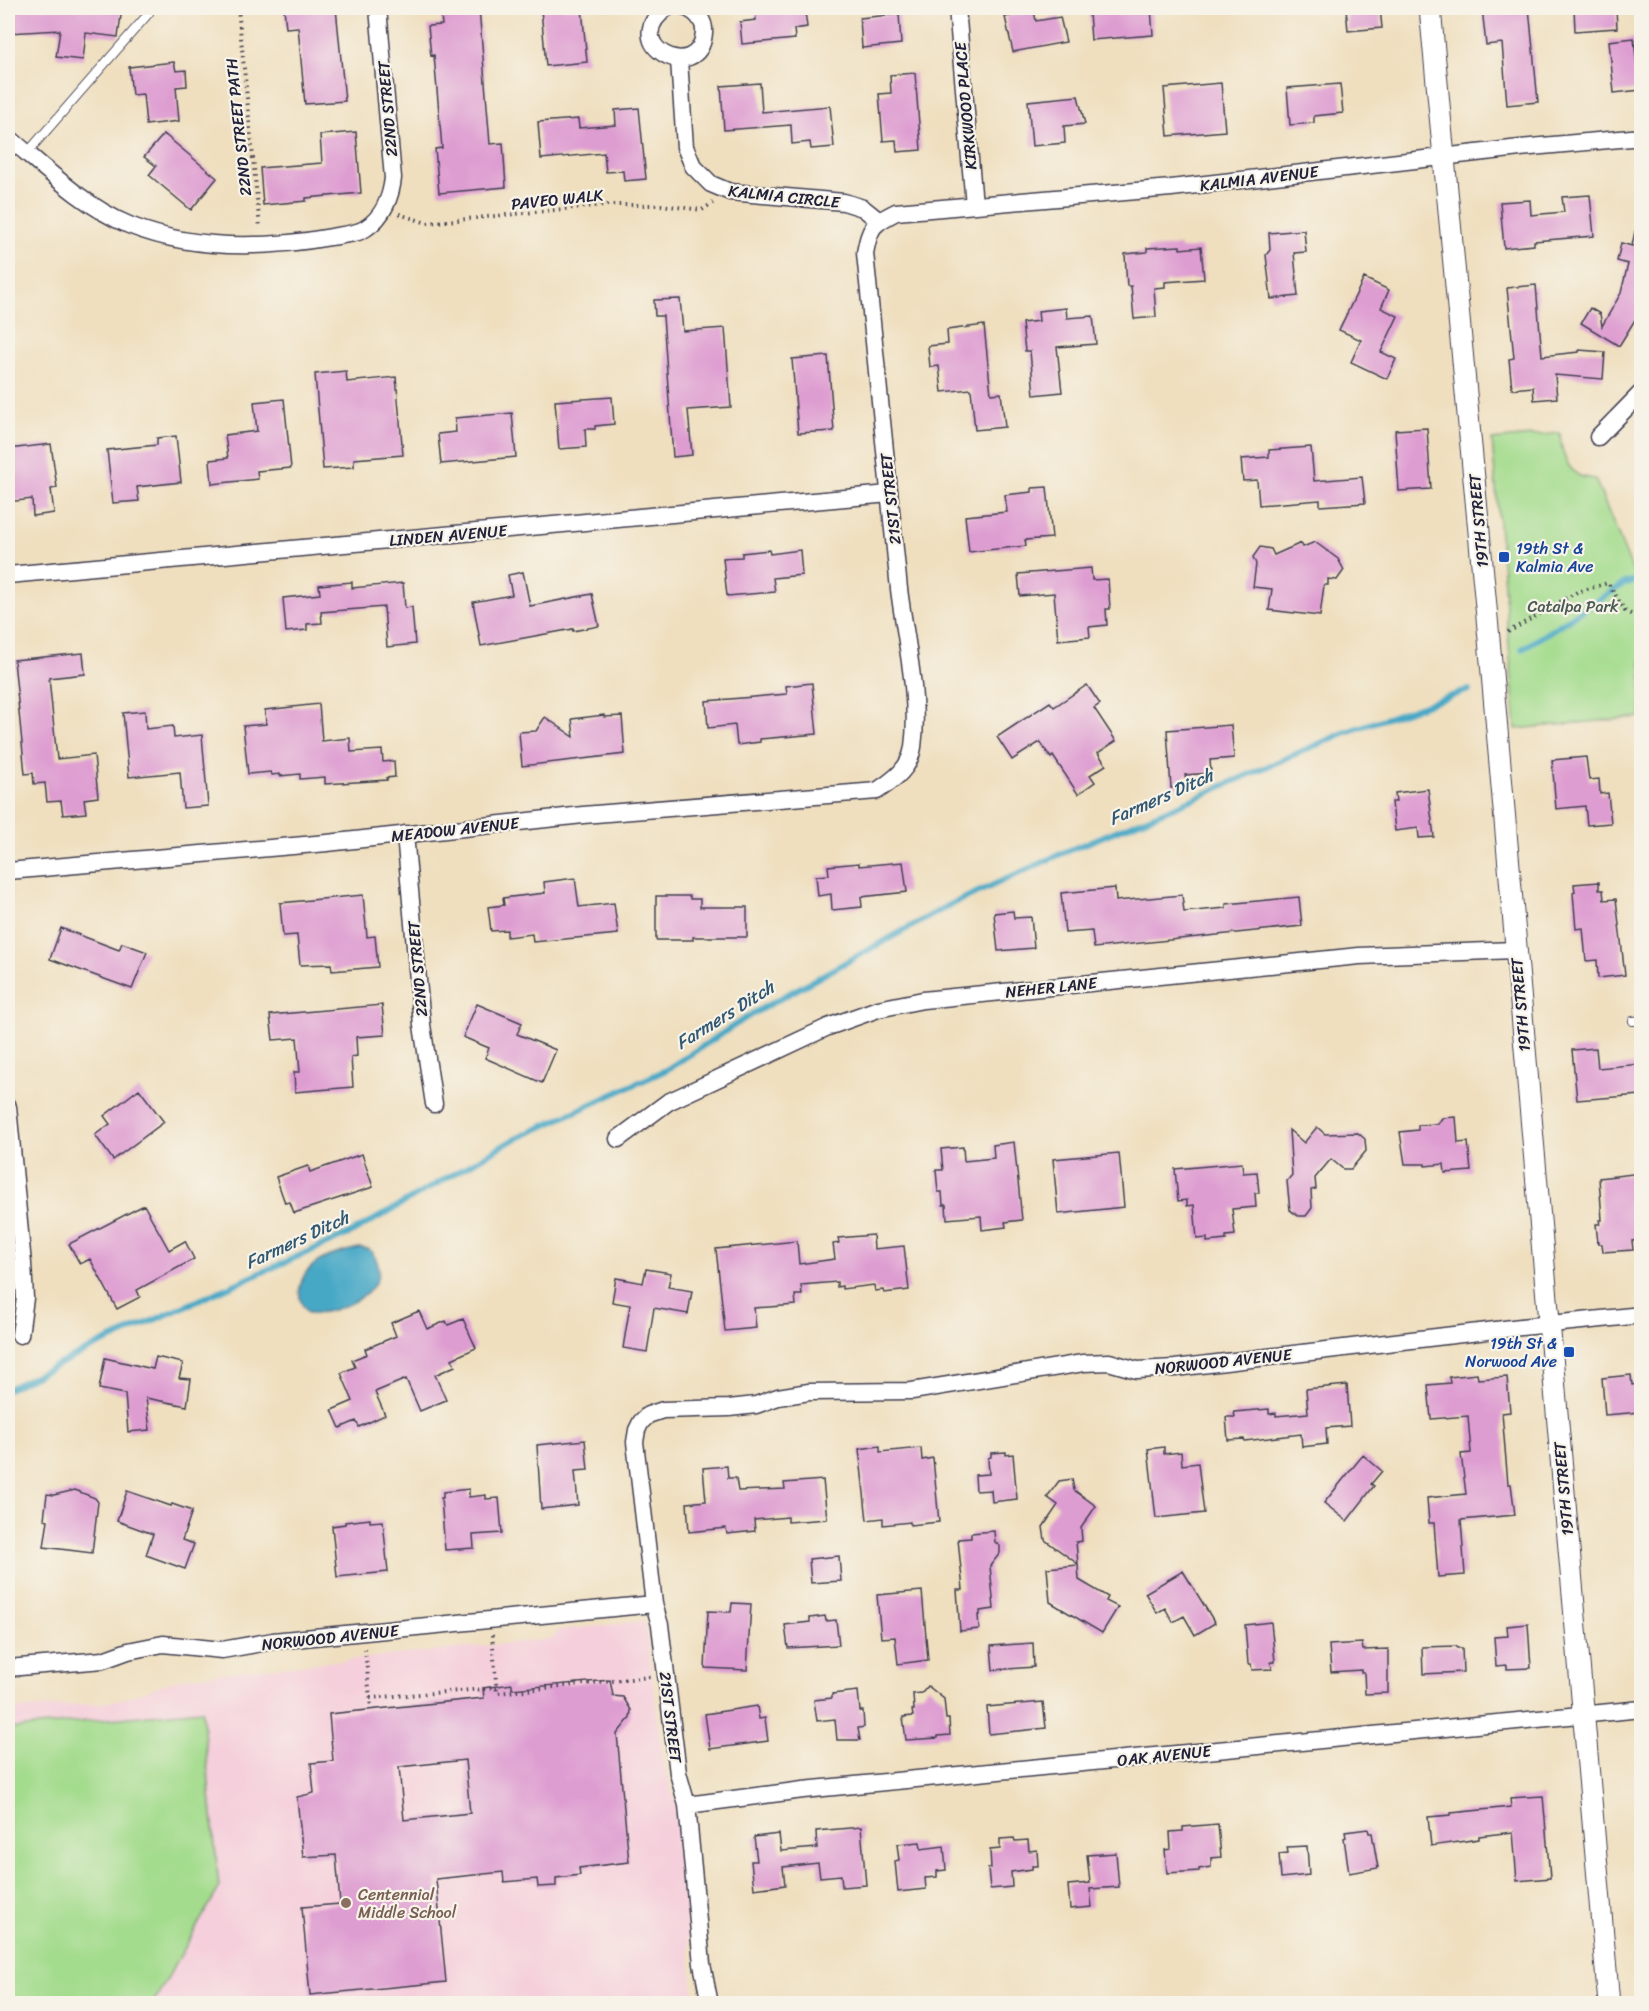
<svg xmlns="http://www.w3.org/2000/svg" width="1649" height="2011" font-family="Sriracha,sans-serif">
<rect width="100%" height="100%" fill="#f7f3e8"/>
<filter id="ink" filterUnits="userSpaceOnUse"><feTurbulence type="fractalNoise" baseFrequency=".0167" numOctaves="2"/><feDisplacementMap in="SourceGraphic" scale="12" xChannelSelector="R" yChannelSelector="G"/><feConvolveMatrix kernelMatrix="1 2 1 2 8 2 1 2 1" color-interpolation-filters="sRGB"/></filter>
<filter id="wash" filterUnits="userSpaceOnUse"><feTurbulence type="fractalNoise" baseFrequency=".008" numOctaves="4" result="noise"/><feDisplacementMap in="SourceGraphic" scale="24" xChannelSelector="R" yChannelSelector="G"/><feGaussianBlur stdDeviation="1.35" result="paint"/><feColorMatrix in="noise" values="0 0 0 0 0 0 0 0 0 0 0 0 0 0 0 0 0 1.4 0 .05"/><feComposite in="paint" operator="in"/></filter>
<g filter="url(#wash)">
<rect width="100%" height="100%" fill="#efdfbf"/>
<!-- built -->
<path fill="#f5cfdb" d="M645,1621L663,1762L676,1804L694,2001L668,2004H8V1710L103,1703L123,1699L182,1678L220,1673L552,1639L559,1630Z"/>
<!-- green -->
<path fill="#a4dc8e" stroke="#637f64" stroke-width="1.5" d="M1560,433C1561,449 1565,468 1580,476C1584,478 1591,478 1595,479L1641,591V717L1516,729L1492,440Z
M202,1710L219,1888L153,2003H8V1729Z"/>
<!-- water -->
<path fill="#47a8c6" stroke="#346580" stroke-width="1.5" d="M359,1248L369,1249C403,1287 339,1315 308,1313C301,1305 298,1297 300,1287C305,1260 336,1253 359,1248Z"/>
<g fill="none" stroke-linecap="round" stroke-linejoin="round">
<!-- stream -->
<path stroke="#47a8c6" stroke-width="6" d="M1522,649L1625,583L1642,579
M8,1389L100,1344L353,1232L511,1141L666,1070L752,1014L950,905L1065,852L1191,800L1346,732L1469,690"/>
</g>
<g id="blocks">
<!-- building -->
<path fill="#de9dd1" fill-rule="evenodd" d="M8,8H122L118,37L86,33L83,60L56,57L60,30L8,33Z
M284,8H336L345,101L305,104L298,27L286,28Z
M440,8H479L490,144L503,143L506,187L439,193L435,149L442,148L434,55L431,56L428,26L442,25Z
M554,8H582L587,62L546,66L541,9Z
M755,8H791L792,12L805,11L807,27L794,29L795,39L742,44L740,22L756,20Z
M1125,8H1151L1153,35L1091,40L1089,13L1125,10Z
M1346,8H1380L1382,28L1348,31Z
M1482,8H1529L1538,102L1507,105L1502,43L1486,45Z
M1574,8H1616L1617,28L1575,31Z
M1034,11L1036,21L1060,17L1066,42L1013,52L1005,17Z
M899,14L901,44L862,48L860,18Z
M1634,38L1637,67H1640L1641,90L1614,93L1609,41Z
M174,62L176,71L186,70L187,86L176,87L179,121L146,125L143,94L132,95L129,67Z
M915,73L921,150L897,152L896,140L883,141L879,94L891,93L890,75Z
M760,83L762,112L830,106L834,147L811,149L810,142L792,144L791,125L724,130L721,86Z
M1221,83L1225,131L1168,136L1164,88Z
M1340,84L1343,113L1314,116V123L1290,125L1287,88Z
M1078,96L1085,124L1064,126L1065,143L1032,146L1028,101Z
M639,108L646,179L624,181L623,171L606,172L604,153L541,159L538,122L578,119L579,128L616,125L615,110Z
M356,132L361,193L306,198V201L263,205L260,168L322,163L320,135Z
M164,134L217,178L191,210L149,175L156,166L144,157Z
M1590,195L1594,236L1534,241V245L1504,248L1500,202L1530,200L1531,215L1564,212L1562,197Z
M1304,230L1306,252L1294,253L1298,296L1271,299L1266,255L1270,250L1269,233Z
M1635,231L1641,232V310L1619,346L1581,323L1590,308L1600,314L1602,326L1621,293L1628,264L1617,261L1621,243L1632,246Z
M1180,246V249L1201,247L1204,279L1165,282V287L1154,288L1156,317L1134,319L1131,286H1127L1125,254L1147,252V248Z
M1364,278L1389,290L1381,308L1398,316L1381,352L1396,359L1387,379L1351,362L1361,340L1339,330Z
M1536,285L1542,356L1579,352V350L1605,352L1603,379L1555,375L1557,398L1534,400L1533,387L1512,389L1509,359L1514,358L1507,288Z
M680,299L683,331L725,328L731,407L688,410L692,455L673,457L663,316H655L654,300Z
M1066,308L1067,318L1093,316L1096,344L1057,347L1062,392L1034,395L1030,351H1025L1022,323L1039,321L1038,311Z
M984,325L991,394L1001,393L1005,427L975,430L971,389L942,392L939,366L930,367L928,346L948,344L947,330Z
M828,356L834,431L798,433L792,359Z
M346,371L347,382L396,377L403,455L354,459V467L323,469L315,374Z
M612,397L614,424L595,426V429H585L586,447L559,449L555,401Z
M284,399L291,468L257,471L258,479L212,484L210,460L228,458L225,435L257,431L254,402Z
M512,413L516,457L441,464L438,434L456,432L455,418Z
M1427,428L1431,489L1399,491L1395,430Z
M176,436L181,482L137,487L139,501L113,503L107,450L157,445V438Z
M51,444L57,488L51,489L54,513L33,516L32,499L8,502V449Z
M1311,447L1314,481L1362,477L1365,503L1320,506V500L1259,505L1257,480L1243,481L1241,459L1269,457V450Z
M1047,487L1052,538L1025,540L1026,546L969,552L965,516L1007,512L1005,495L1032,492V488Z
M1315,542L1338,559L1344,570L1337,580L1328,579V585H1324L1320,616L1269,610L1272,589L1253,587L1256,564L1253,557L1260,547L1271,549L1274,555L1301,543L1303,547Z
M769,550L770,554L800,550L802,575L773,578L775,592L727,596L723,558L742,557V553Z
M1091,568L1092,580L1108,579L1110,609H1106L1107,625L1089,627L1090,637L1058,640L1054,593L1020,596L1018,574Z
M523,572L530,606L592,594L599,626L573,631V629L481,646L473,602L512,595L508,575Z
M352,582V588L403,583L405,608L412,607L415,644L387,647L384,607L321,612L322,623L307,624V630L286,632L283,598L320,594L319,585Z
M83,653L85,674L49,678L57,759L94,755L98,797L84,799L86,813L63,815L61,801L47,802L45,783L34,784L33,773L25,774L14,660Z
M812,683L817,734L760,739V742L737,745L735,725L708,728L706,701L787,694L786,686Z
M1087,685L1100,704L1094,708L1116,741L1098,753L1106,765L1090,775L1095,782L1078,794L1053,756L1051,758L1040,742L1012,760L997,737L1050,702L1054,707Z
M319,704L322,741L350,738L351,752L382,750L383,762L394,761L395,777L386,778L387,780L325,784V777L300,779V774L280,776V774L272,775L271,772L248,774L243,726L266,724L265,710Z
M145,711L146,729L173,726L174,738L202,735L208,806L183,808L180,772L129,777L123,713Z
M604,715V717L622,716L625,754L522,766L519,732L536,731L545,717L574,737L572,719Z
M1231,725L1234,758L1210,760L1211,773L1185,775L1187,786L1171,788L1167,730Z
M1586,757L1589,780L1599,779L1600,794L1608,793L1611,823L1587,825L1585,806L1556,809L1552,760Z
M1428,789L1434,837L1419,838L1418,828L1395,831L1392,802H1396L1395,793Z
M903,862L907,892L861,897L862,907L832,910L831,894L818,896L816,876L829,875L828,866L859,863V866Z
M575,878L579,907L614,903L618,934L533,942L532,934L507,937V930L491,931L488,907L504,905L503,898L545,893L544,882Z
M1599,882V890H1603L1604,900L1616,899L1625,975L1598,978L1597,960L1586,961L1583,928L1576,929L1573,893L1575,892L1574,884Z
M1115,888L1116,901L1182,895L1184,912L1226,908V904L1299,897L1302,926L1094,948L1092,931L1065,933L1061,893Z
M363,895L367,937L375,936L378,967L332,971L331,964L300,965L297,935L283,936L280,903Z
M656,896H690V899H700V907H747V937H693V940H656Z
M1013,911L1014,918L1031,917L1034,948L998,951L994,913Z
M61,928L119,950L122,943L147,952L132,989L50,959Z
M477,1004L522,1023L517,1034L556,1050L542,1083L485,1058L489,1048L463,1037Z
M382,1005L385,1035L356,1037L357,1056L351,1057L353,1087L295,1092L294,1072H300L297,1038L273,1040L270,1015Z
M1596,1048L1598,1068L1641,1064V1095L1577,1100L1572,1050Z
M139,1089L164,1122L113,1160L95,1135L110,1124L104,1116Z
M1456,1117L1458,1143L1468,1142L1471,1171L1445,1173L1444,1164L1425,1166V1164H1405L1400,1132L1418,1130V1125L1438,1124L1442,1118Z
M1317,1127L1325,1134L1358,1133L1365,1139L1366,1151L1351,1169H1343L1331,1159L1315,1178L1316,1189L1311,1190L1312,1208L1306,1216H1298L1290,1210L1287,1181L1292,1175L1289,1130L1304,1143Z
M1014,1142L1022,1220L1005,1222L1006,1227L982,1230L981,1216L947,1219L946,1205H943L942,1192H938L936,1170H943L941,1149L963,1147L964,1161L994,1158L993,1145Z
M1119,1153L1124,1207L1058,1214L1053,1159Z
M362,1154L373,1187L294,1213L290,1202L285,1203L276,1177L308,1166L310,1172Z
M1242,1163L1243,1173L1257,1172L1259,1193H1255L1256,1207L1232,1209L1235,1235L1226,1236V1240L1207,1242V1238L1197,1239L1194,1205L1187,1206V1200L1178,1201L1175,1169Z
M1641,1173V1215H1637L1640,1240L1632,1241L1633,1250L1603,1252L1602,1244H1598L1596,1224H1600L1599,1220H1602L1599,1178Z
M144,1205L169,1250L185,1241L194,1259L137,1290L140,1297L117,1309L90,1259L80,1264L69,1244Z
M873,1235L874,1249L904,1246L909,1290L884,1293L883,1290L875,1291L874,1285L842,1289V1286L837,1287V1282L801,1285L802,1295H795L796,1305L754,1308L756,1328L725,1331L716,1249L797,1241L799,1264L835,1259L833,1244L839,1243L838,1238Z
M646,1269L671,1273L668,1287L692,1291L688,1314L654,1308L647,1352L623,1348L630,1305L612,1302L616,1278L643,1283Z
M419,1311L427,1329L446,1321L448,1325L463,1319L476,1348L452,1359L455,1366L435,1375L446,1400L420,1411L406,1379L375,1392L385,1415L359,1427L356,1421L340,1428L332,1410L353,1401L341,1373L355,1367L352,1360L367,1354L365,1349L396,1336L391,1323Z
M156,1357L183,1363L179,1378L191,1379L187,1406L146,1398L150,1430L128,1432L125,1394L99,1389L105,1358L153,1369Z
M1477,1374L1478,1379L1507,1377L1510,1412L1502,1413L1508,1484H1511L1515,1515L1461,1520L1465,1575L1438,1577L1434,1523H1429L1427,1498L1466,1494L1461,1454L1471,1453L1468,1416L1431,1419L1428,1385L1450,1383L1449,1377Z
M1631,1375L1632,1385L1638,1384V1390L1641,1389V1412L1605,1415L1602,1378Z
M1347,1385L1350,1426L1326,1428L1327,1444L1302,1447L1301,1434L1245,1441L1244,1439L1228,1440L1226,1417H1235L1234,1412L1269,1409V1414L1276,1413V1416L1308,1413L1306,1389Z
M585,1440L588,1470L575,1471L578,1505L541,1509L537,1445Z
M880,1446V1452L921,1448L922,1460L933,1458L939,1522L910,1525V1522L883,1525V1518L867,1520L859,1449Z
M1164,1447V1454L1181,1452L1182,1465L1198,1463L1204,1513L1156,1518L1148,1449Z
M1006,1452V1455L1013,1454L1017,1499L992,1502L991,1490L976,1491L975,1475L989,1474L988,1458L991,1457V1453Z
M1363,1455L1382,1471L1371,1484L1374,1486L1347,1521L1324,1503Z
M727,1466L728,1478H736L738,1491L785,1489L784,1483L823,1480L827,1519L788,1522V1517L754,1520L755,1531L727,1534L726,1528L689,1532L687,1503L706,1501L703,1468Z
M1072,1479L1074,1490L1096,1506L1081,1528L1082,1541L1076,1542L1078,1564L1045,1540L1043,1527L1058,1505L1047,1497L1059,1481Z
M469,1489V1497L486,1495V1499L499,1498L502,1533L473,1535L474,1548L445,1550L441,1498H443V1492Z
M75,1490L95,1498L98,1502L92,1553L44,1547L48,1520L44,1519L47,1494L54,1495Z
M127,1491L171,1506L172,1504L192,1511L182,1540L194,1544L185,1569L146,1555L153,1534L117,1521Z
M370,1519V1522L383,1521L388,1572L337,1577L332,1526L345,1524V1522Z
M994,1531L995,1542L1000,1546V1553L990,1566L994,1609L980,1611V1615H978L979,1629L960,1631L957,1590H963L958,1539L971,1538V1533Z
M839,1556L841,1581L811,1583L809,1559Z
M1078,1565L1079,1580L1108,1597L1106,1601L1118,1607L1102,1633L1050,1602L1047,1568Z
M1183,1571L1215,1623L1195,1635L1184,1616L1173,1622L1165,1608L1157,1613L1145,1593Z
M922,1591L928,1660L898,1664L895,1637L881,1638L877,1595Z
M732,1603L751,1604L747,1670L705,1668L708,1611L731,1612Z
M825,1616L826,1621L836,1620L839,1645L788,1648L785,1625L810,1622V1618Z
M1271,1622L1275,1662H1271L1272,1669L1252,1670L1251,1664H1248L1245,1625Z
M1528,1624L1531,1668L1507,1669V1665L1496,1666L1494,1637L1508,1636L1507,1626Z
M1033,1643L1034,1667L993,1670L991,1646Z
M1362,1643L1363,1650L1388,1649V1693L1365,1694L1364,1672H1361V1670L1331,1672L1329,1645Z
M1457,1646V1648H1462L1463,1672L1423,1674L1422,1647Z
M610,1680L613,1696L623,1697L631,1710L630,1718L617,1734L629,1862L579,1868L580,1875L556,1878V1886L538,1887L537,1879L504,1882L503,1872L436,1879L446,1982L310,1995L302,1907L340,1904L336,1855L303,1857L297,1797L314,1793L311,1763L333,1761L329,1714L484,1698L483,1688L512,1684V1689ZM465,1760L470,1813L404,1820L399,1767Z
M928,1686L944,1699L946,1719H949L950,1735L938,1736V1738L906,1740L903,1717L913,1716L912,1710H914L913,1694L922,1693Z
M858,1691L860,1711H863L864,1727L858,1728L860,1740H837L835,1719L817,1721L814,1700L832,1698V1694Z
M1043,1702L1046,1728L989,1734L987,1707Z
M757,1706L759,1719L765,1718L768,1741L710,1749L705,1714Z
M1543,1796L1550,1878L1517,1881L1513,1832L1479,1836V1839L1431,1846L1428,1817L1451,1815V1813L1511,1807L1510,1798Z
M1218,1824L1221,1857L1211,1858V1867L1199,1869V1871L1167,1873L1165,1850L1171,1849L1170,1832L1183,1831V1827Z
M861,1827L866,1885L842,1887L841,1875L820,1877L818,1863L783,1867L785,1885L754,1889L751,1861H757L754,1837L779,1834L781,1851L817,1848L816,1831Z
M1368,1829L1369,1833H1372L1378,1868L1349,1873L1344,1838L1346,1837L1345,1832Z
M1014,1838L1015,1841L1028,1840L1029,1851L1037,1850L1038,1866H1032V1869L1011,1872L1012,1887L990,1889L988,1868H991L990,1850L1000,1849V1839Z
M920,1842L921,1849L944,1846L946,1870L937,1871V1877L925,1878L926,1889L898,1892L895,1861L899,1860L897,1844Z
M1307,1846L1309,1875L1281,1878L1279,1854L1288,1853L1287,1847Z
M1116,1853L1119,1887L1090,1889L1092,1907L1070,1909L1068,1885L1090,1883L1087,1855Z"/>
</g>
</g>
<g filter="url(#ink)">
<use href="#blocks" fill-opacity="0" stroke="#413e4f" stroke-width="1.5"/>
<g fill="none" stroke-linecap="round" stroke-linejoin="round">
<!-- service casing -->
<g stroke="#413e4f" stroke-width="10">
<path id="service" d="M27,153L149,13
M1633,1021L1642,1020"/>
</g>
<!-- minor casing -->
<g stroke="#413e4f" stroke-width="19">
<path id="minor" d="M667,8C616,44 699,87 704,33C705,21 697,13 687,8
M957,8L974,205
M679,60L685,147L693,166L711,184L730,192L844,202L863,208L878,220
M8,137C44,167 85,207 129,225C194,251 264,249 331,237C342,235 358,234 366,228C383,217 391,197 393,178L378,8
M1598,437L1642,392
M8,575L889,494
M405,834L422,1025L434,1104
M8,871L327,843L583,815L877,791C893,780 910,769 913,747C920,698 905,638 899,589C887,477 876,365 865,253C870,227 872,224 896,212L1171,188L1520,148L1642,137
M8,1107L23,1264L25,1298L20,1335
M618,1139L668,1102L828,1027L878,1009L923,1000L1359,956L1515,950
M8,1668L103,1660L128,1651L163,1644L222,1650L273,1641L654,1604
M687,1805L803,1790L1642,1709
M710,2004L702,1964L687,1805L678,1773L660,1625L654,1604L635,1442L637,1430L641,1422L648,1415L663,1410L729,1408L756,1405L778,1397L809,1392L912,1391L1083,1363L1109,1362L1137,1370L1175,1368L1521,1327L1642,1315"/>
</g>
<!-- tertiary casing -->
<g stroke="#413e4f" stroke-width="23">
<path id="tertiary" d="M1430,8L1489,639L1609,2004"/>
</g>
<!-- path -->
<path stroke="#413e4f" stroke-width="4" stroke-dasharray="1.5 4.5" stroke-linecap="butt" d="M238,8L260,228
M399,214L427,223L604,205H661L702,210L713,203
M1508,632L1577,592L1608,583L1625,611L1642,620
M492,1635L497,1693L650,1677
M365,1649L371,1708
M370,1698L497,1688"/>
<!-- service -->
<use href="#service" stroke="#fff" stroke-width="8"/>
<!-- minor -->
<use href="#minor" stroke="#fff" stroke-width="16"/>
<!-- tertiary -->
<use href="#tertiary" stroke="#fff" stroke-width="21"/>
</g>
</g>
<!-- markers -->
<g fill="#1a4fb4" stroke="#f7f3e8" stroke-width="2">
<rect x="1498" y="551" width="12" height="12" rx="3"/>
<rect x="1563" y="1346" width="12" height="12" rx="3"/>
</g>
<circle fill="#8d6e63" stroke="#f7f3e8" stroke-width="2" cx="346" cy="1903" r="6"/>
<g text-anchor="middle" stroke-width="4.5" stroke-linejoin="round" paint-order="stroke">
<!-- street labels -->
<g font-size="16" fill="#22223b" stroke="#f7f3e8">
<text transform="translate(965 106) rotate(-95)" y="6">KIRKWOOD PLACE</text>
<text transform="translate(387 109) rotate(-95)" y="6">22ND STREET</text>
<text transform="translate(238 127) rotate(-96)" y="6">22ND STREET PATH</text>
<text transform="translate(1259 178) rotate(-7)" y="6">KALMIA AVENUE</text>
<text transform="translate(784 196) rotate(6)" y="6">KALMIA CIRCLE</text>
<text transform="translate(557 199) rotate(-6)" y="6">PAVEO WALK</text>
<text transform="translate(890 499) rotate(-96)" y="6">21ST STREET</text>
<text transform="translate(1478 521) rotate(-95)" y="6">19TH STREET</text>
<text transform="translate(448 535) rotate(-5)" y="6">LINDEN AVENUE</text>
<text transform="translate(455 829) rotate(-6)" y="6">MEADOW AVENUE</text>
<text transform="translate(417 969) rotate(-95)" y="6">22ND STREET</text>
<text transform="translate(1051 987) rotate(-6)" y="6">NEHER LANE</text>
<text transform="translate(1520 1005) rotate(-95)" y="6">19TH STREET</text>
<text transform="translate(1223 1361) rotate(-6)" y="6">NORWOOD AVENUE</text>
<text transform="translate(1563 1489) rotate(-95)" y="6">19TH STREET</text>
<text transform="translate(330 1637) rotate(-6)" y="6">NORWOOD AVENUE</text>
<text transform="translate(671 1717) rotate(83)" y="6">21ST STREET</text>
<text transform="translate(1164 1755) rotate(-6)" y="6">OAK AVENUE</text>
</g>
<!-- transit labels -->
<g font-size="16" fill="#164399" stroke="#f7f3e8" text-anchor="start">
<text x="1516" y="554">19th St &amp;<tspan x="1516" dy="18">Kalmia Ave</tspan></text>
<text x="1557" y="1349" text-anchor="end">19th St &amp;<tspan x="1557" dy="18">Norwood Ave</tspan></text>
</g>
<!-- park labels -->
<g font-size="16" fill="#495a54" stroke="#f7f3e8">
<text x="1573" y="612">Catalpa Park</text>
</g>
<!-- education labels -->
<g font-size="16" fill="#785e54" stroke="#f7f3e8" text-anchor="start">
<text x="358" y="1900">Centennial<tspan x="358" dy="18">Middle School</tspan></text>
</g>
<!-- water labels -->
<g font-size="18" font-style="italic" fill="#315873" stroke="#f7f3e8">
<text transform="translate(1161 797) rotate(-24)" y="6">Farmers Ditch</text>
<text transform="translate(725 1015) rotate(-32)" y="6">Farmers Ditch</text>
<text transform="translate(297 1240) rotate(-25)" y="6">Farmers Ditch</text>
</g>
</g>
<!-- margin -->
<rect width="1649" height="2011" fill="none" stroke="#f7f3e8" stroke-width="30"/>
</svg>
